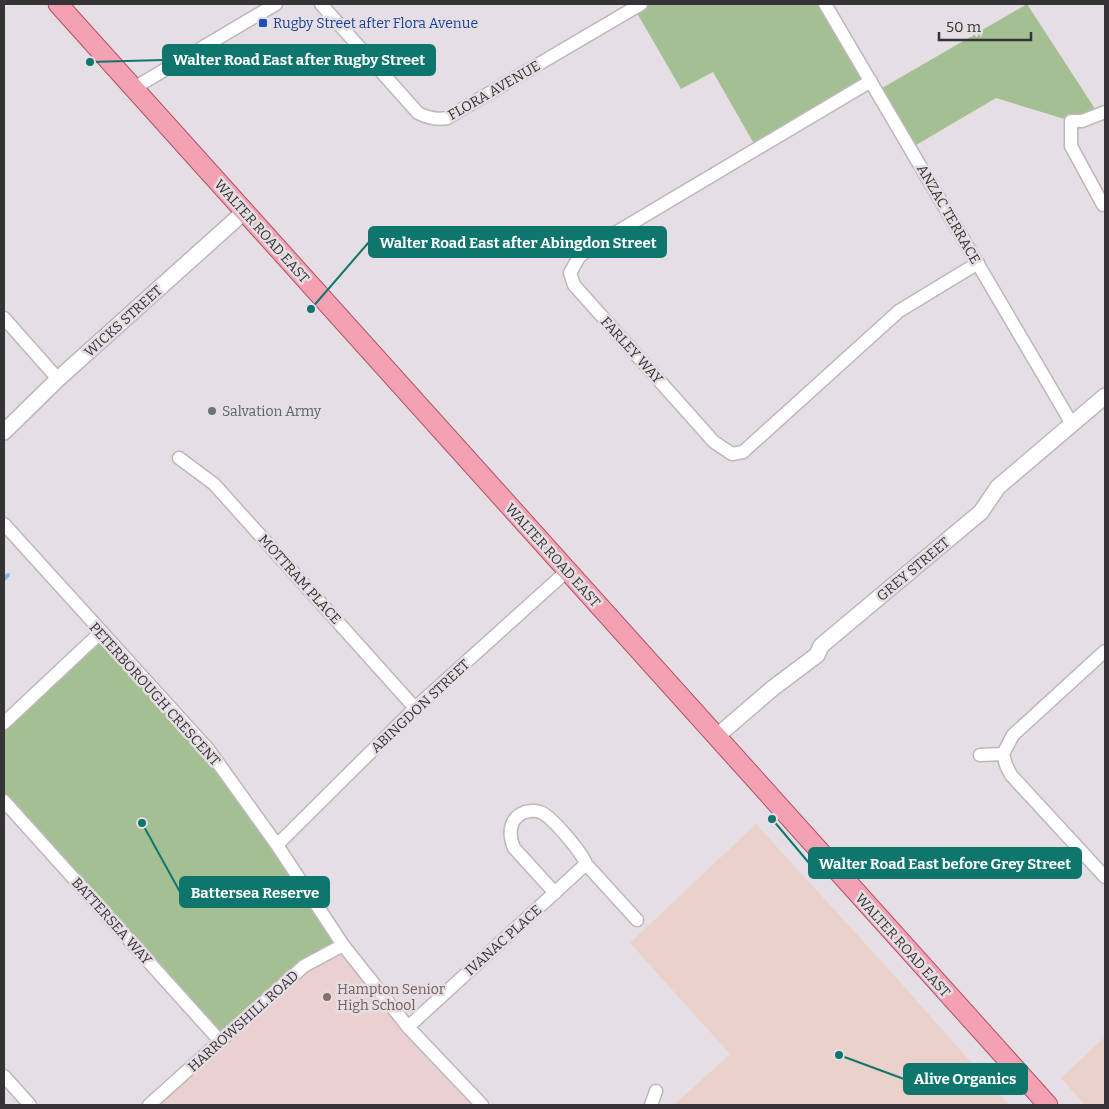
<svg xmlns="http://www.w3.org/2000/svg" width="1109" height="1109" font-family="Bitter,serif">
<rect width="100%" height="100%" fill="#e5dee5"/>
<!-- commercial -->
<path fill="#ead1c9" d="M756,824L892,973L1009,1105H674L730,1054L630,943Z
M1105,1037V1105H1085L1061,1078Z"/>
<!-- education -->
<path fill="#ead0d1" d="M343,945L482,1105H149L304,966Z"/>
<!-- green -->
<path fill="#a4c093" d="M641,4H825L871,81L757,149L713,72L681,89L634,8Z
M1027,4L1099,115L1071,121L996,98L911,148L877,91Z
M101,632L208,749L343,945L304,966L220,1041L4,801V723Z"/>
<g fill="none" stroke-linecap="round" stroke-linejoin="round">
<!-- stream -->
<path stroke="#84bae8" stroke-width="4" d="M4,579L8,575"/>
<!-- minor casing -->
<g stroke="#bdb7bd" stroke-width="15">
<path id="minor" d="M321,4L418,113C428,118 436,120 447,118L641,4
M825,4L1072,424
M871,81L590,248L579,257L570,273L574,285L714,442L732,454L743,452L899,311L978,263
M134,88L276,4
M1103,205L1071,146V121H1082L1105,112
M4,318L58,379
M179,458L214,484L415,708
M4,524L208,749L277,845L343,945L408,1027L482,1105
M1105,651L1013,735L1003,754L1006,765L1011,775L1105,877
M4,723L101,632
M980,755L1003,754
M4,801L220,1041
M277,845L415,708L567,571
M586,864L637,920
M408,1027L586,864C582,853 552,816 540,812C536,810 530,811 525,812C509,818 508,834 514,848L555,893
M4,1076L30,1105
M149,1105L304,966L343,945
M651,1105L656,1091"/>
</g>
<!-- tertiary casing -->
<g stroke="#bdb7bd" stroke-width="18">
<path id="tertiary" d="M4,432L58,379L244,212
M716,737L773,688L817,655L821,646L828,640L981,512L998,487L1105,396"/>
</g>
<!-- primary casing -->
<g stroke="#ad5266" stroke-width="21">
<path id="primary" d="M58,4L1048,1105"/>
</g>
<!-- minor -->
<use href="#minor" stroke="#fff" stroke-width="12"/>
<!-- tertiary -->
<use href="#tertiary" stroke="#fff" stroke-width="15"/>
<!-- primary -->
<use href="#primary" stroke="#f4a1b3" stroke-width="19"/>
</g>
<!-- markers -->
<rect fill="#1a4fb4" stroke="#e5dee5" stroke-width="2" x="258" y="18" width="10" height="10" rx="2.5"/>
<circle fill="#6b7280" stroke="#e5dee5" stroke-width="2" cx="212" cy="411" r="5"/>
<circle fill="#8d6e63" stroke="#e5dee5" stroke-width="2" cx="327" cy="997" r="5"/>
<g text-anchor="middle" stroke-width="5" stroke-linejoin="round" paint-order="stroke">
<!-- transit labels -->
<g font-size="14" fill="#164399" stroke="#e5dee5" text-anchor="start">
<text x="273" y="28">Rugby Street after Flora Avenue</text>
</g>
<!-- street labels -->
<g font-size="14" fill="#353335" stroke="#e5dee5">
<text transform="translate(494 90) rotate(-30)" y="5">FLORA AVENUE</text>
<text transform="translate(949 214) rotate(60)" y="5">ANZAC TERRACE</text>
<text transform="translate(262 231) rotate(48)" y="5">WALTER ROAD EAST</text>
<text transform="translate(123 321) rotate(-42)" y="5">WICKS STREET</text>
<text transform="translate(632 350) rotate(48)" y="5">FARLEY WAY</text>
<text transform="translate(553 555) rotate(48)" y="5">WALTER ROAD EAST</text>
<text transform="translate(913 569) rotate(-40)" y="5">GREY STREET</text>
<text transform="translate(300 579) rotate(48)" y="5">MOTTRAM PLACE</text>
<text transform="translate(155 694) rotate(48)" y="5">PETERBOROUGH CRESCENT</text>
<text transform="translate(420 706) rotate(-43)" y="5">ABINGDON STREET</text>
<text transform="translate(112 921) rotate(48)" y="5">BATTERSEA WAY</text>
<text transform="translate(503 940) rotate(-42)" y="5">IVANAC PLACE</text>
<text transform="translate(903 945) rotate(48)" y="5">WALTER ROAD EAST</text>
<text transform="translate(243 1021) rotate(-42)" y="5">HARROWSHILL ROAD</text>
</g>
<!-- worship labels -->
<g font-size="14" fill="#5b616d" stroke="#e5dee5" text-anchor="start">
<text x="222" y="416">Salvation Army</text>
</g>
<!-- education labels -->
<g font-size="14" fill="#785e54" stroke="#e5dee5" text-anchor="start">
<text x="337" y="994">Hampton Senior<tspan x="337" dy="16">High School</tspan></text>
</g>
</g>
<!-- callouts -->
<path fill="none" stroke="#0f766e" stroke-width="2" d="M90 62L163 60M311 309L369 242M772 819L809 863M142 823L180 892M839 1055L904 1079"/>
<g fill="#0f766e" stroke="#e5dee5" stroke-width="2">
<circle cx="90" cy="62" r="5"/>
<circle cx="311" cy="309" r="5"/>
<circle cx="772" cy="819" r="5"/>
<circle cx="142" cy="823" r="5"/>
<circle cx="839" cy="1055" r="5"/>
</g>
<g fill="#0f766e" stroke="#0f766e" stroke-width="2">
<rect x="163" y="45" width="272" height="30" rx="5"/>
<rect x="369" y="227" width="297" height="30" rx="5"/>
<rect x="809" y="848" width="272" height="30" rx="5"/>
<rect x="180" y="877" width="149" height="30" rx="5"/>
<rect x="904" y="1064" width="123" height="30" rx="5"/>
</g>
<g font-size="15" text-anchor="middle" font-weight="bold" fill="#fff">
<text x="299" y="65">Walter Road East after Rugby Street</text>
<text x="518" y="248">Walter Road East after Abingdon Street</text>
<text x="945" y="869">Walter Road East before Grey Street</text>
<text x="255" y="898">Battersea Reserve</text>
<text x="965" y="1084">Alive Organics</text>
</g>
<!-- border -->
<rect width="1109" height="1109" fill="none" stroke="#353335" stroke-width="10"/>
<!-- scale -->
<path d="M939 32v8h92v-8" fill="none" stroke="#353335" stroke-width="2.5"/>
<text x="946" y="32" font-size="15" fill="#353335" stroke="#e5dee5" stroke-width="4" paint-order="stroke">50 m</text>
</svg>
